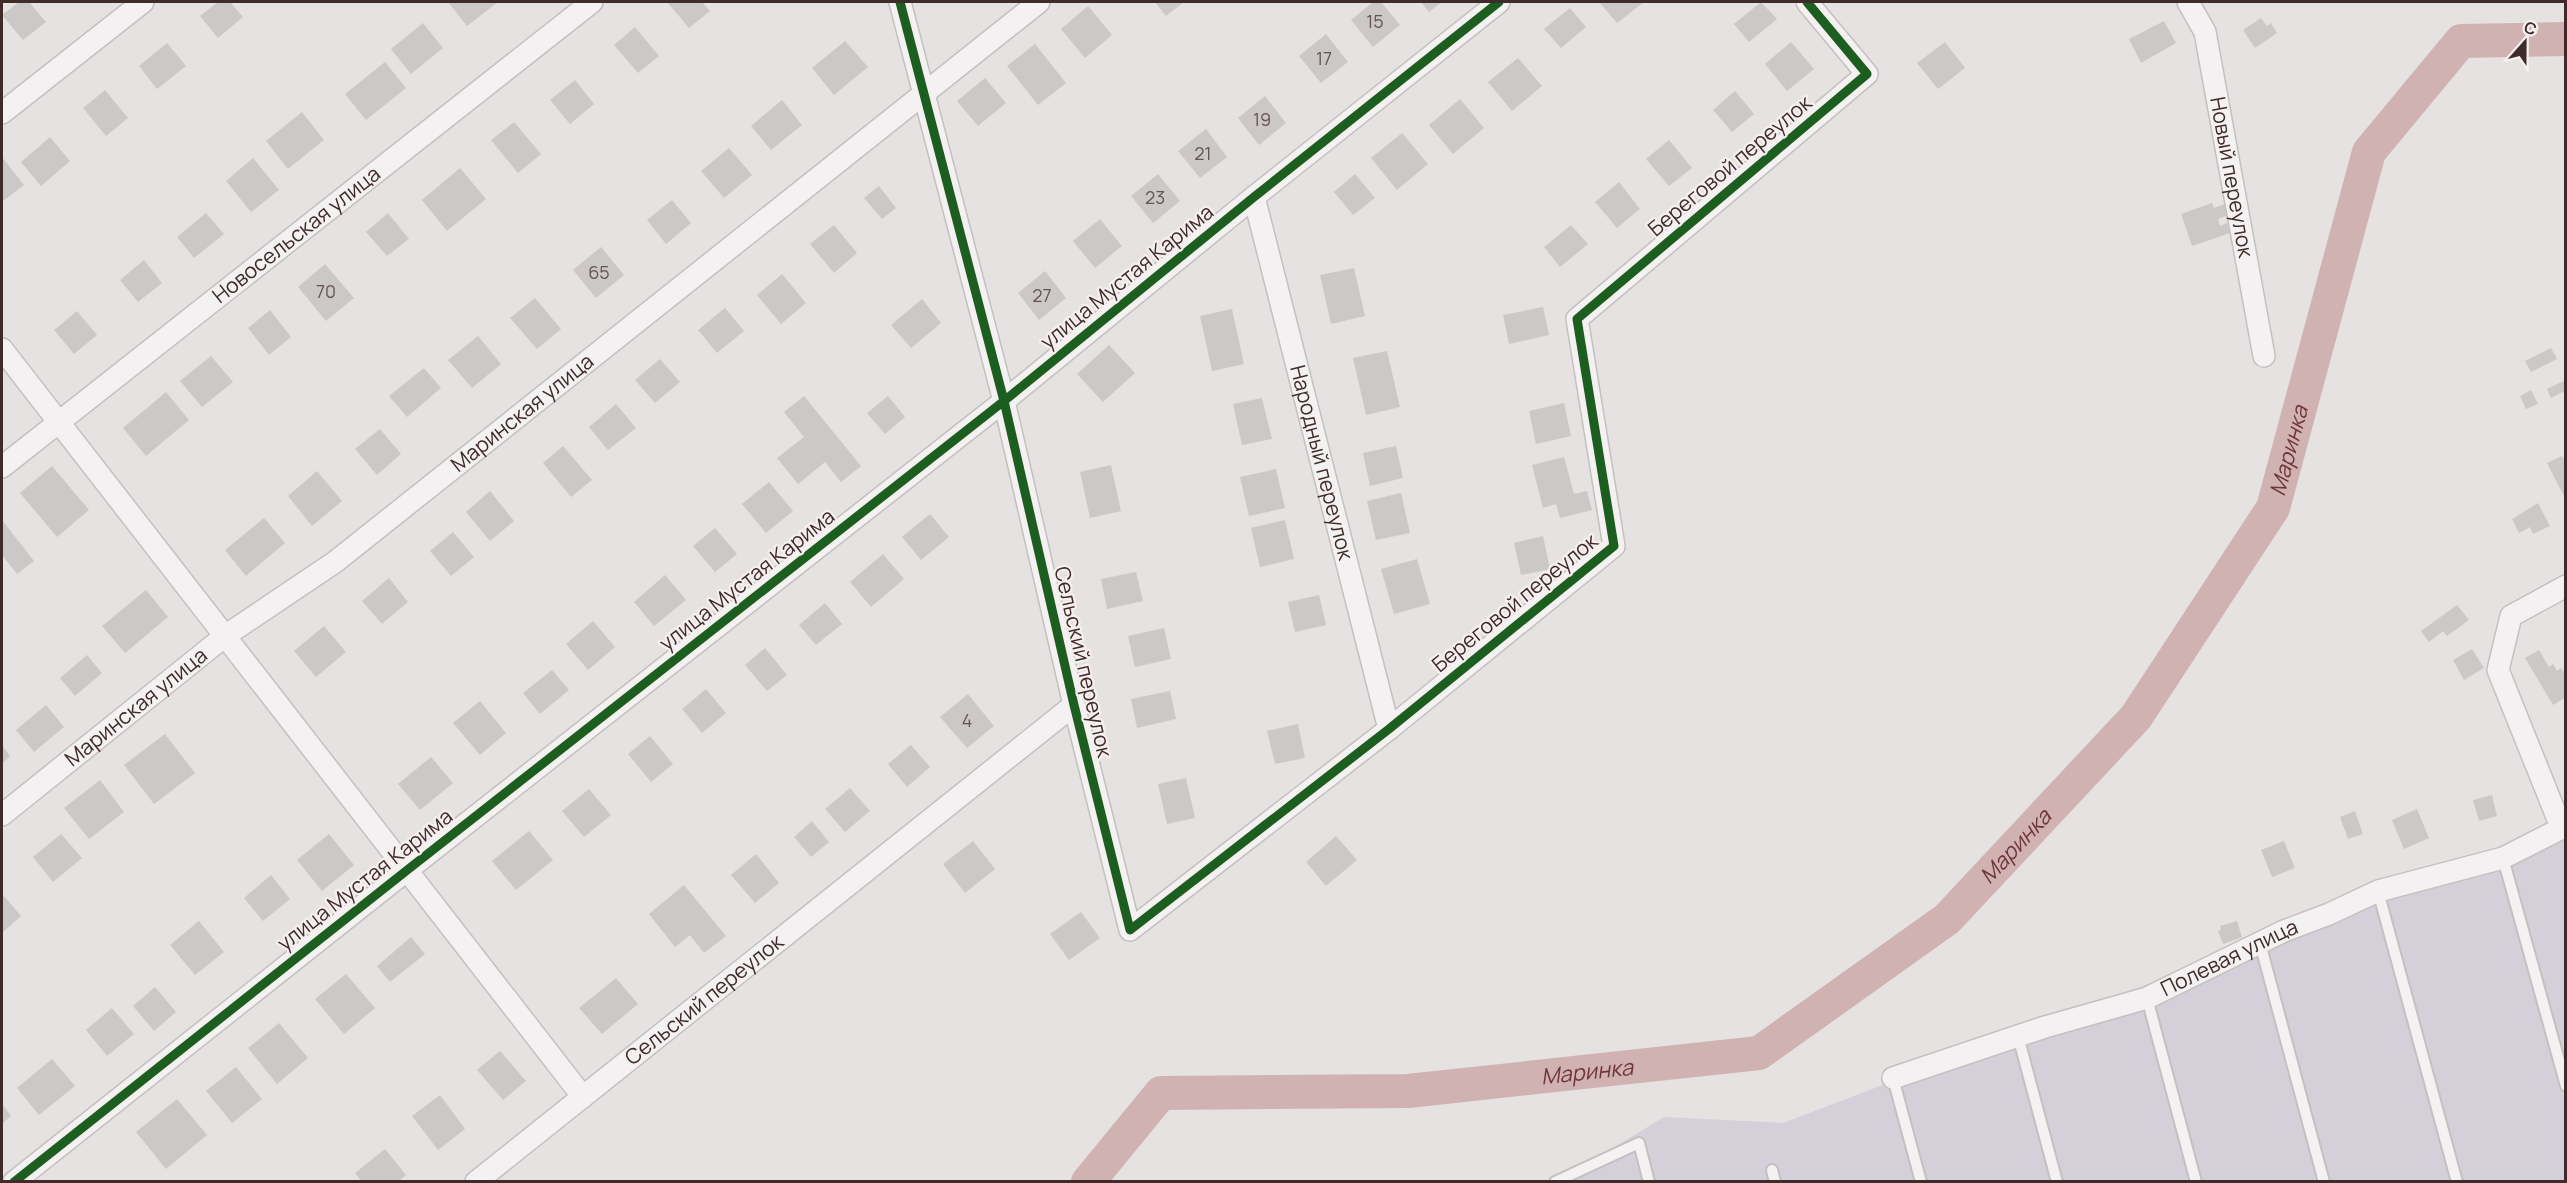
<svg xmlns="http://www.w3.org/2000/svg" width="2567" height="1183" font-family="Manrope,sans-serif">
<rect width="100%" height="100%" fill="#e6e2e2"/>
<!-- green -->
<path fill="#d3d0d9" d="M2565,825V1181L1557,1182L1664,1117L1783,1123Z"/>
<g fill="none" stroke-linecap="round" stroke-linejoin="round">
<!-- river -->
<path stroke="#d0b2b3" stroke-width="34" id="s1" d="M1088,1182L1161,1093L1408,1091L1759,1053L1947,919L2136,717L2273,508L2369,152L2461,41L2566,39"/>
</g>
<!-- building -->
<path fill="#cdc8c8" d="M19,2H29L46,22L23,40L2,15Z
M218,2H230L243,17L218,38L200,16Z
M448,2H498L467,26Z
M667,2H702L710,11L689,28Z
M1155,2H1184L1166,16Z
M1373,2H1381L1400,25L1373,47L1351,20Z
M1421,2H1442L1429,12Z
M1599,2H1644L1617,23Z
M1761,2L1777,19L1749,42L1734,24Z
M1088,6L1112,35L1085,58L1061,29Z
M1570,8L1586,27L1561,48L1544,29Z
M2261,18L2267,26L2271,23L2277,33L2255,48L2243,30Z
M2164,21L2176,43L2141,63L2129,39Z
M423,23L443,48L411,74L391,49Z
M635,27L659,56L638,73L614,45Z
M1326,34L1348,62L1321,83L1299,56Z
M845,41L868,67L834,95L812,68Z
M1791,42L1814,69L1787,91L1765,64Z
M1945,42L1965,68L1938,89L1917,63Z
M167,43L186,66L157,89L139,66Z
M1035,44L1066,83L1038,105L1007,66Z
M1518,58L1542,86L1512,111L1488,82Z
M385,62L406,88L366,120L345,94Z
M985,78L1006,103L978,126L957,101Z
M575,80L594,104L570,124L550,100Z
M105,90L128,118L106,136L83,108Z
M1735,91L1754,114L1732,132L1713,110Z
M1265,96L1286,123L1259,145L1238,118Z
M1460,99L1484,128L1453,154L1429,125Z
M782,100L802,125L771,150L751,126Z
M302,112L324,140L288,169L266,141Z
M514,122L541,154L518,173L491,140Z
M1206,129L1227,157L1200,178L1178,151Z
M1402,133L1428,164L1397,190L1371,158Z
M50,137L70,161L41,186L21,162Z
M1669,140L1692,168L1669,186L1646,159Z
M729,148L752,175L724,198L701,171Z
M2,157L24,185L3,201L2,200Z
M253,158L279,190L251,212L226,181Z
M460,168L486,199L447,231L422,200Z
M1158,174L1180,201L1153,223L1131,196Z
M1355,174L1375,198L1353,215L1334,192Z
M1619,182L1640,209L1617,228L1595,202Z
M879,186L896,208L882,219L864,198Z
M672,200L691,223L666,244L647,220Z
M2212,203L2214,208L2225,204L2229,215L2218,219L2220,226L2227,223L2230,233L2192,246L2181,214Z
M206,213L224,234L194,258L177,237Z
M388,213L409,239L387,256L366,232Z
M1100,219L1122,246L1095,268L1073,241Z
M834,225L857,253L834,273L810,244Z
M1571,225L1588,244L1560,267L1544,247Z
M601,247L624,275L596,298L573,270Z
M144,260L162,283L138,302L120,280Z
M325,264L354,298L326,321L298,287Z
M1354,268L1365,316L1331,324L1320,275Z
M1045,271L1066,298L1039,320L1018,293Z
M782,274L806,303L781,324L757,295Z
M535,298L561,329L537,349L510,318Z
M922,299L941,323L911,348L891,325Z
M1543,307L1549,335L1509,344L1503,315Z
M725,308L744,331L717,353L698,330Z
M1232,309L1244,364L1212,371L1200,316Z
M270,310L291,337L269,355L248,328Z
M77,311L97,335L74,354L54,330Z
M478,336L501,364L472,388L448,360Z
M1109,345L1135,373L1103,402L1077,374Z
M2551,348L2557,359L2531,372L2525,361Z
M1387,351L1400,407L1366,415L1353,358Z
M211,356L233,382L202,407L180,381Z
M660,359L680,382L655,403L635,380Z
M424,368L441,388L407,417L389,396Z
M2566,380V390L2551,398L2547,389Z
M2531,390L2538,404L2526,409L2520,396Z
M166,392L189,420L146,456L123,428Z
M804,396L861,466L841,482L825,462L798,484L777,458L804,437L784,412Z
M888,396L905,417L885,434L867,413Z
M1262,398L1272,439L1242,445L1233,404Z
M1564,403L1571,436L1536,444L1529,411Z
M616,404L636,428L608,450L589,427Z
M380,429L401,454L377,475L355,449Z
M563,446L592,480L571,497L543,463Z
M1396,446L1403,478L1370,486L1363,453Z
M2562,456L2566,462V500L2547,463Z
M1564,457L1574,494L1587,491L1592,510L1560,518L1556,504L1543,508L1532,465Z
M1111,465L1121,511L1090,518L1080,472Z
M52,466L89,510L57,537L20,493Z
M1276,469L1285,508L1249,516L1240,477Z
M317,471L342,501L312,526L288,496Z
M769,482L793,511L766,533L742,504Z
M490,491L514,521L490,541L466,512Z
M1401,493L1410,533L1376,540L1367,501Z
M2538,503L2550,526L2533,534L2530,527L2519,533L2512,519Z
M930,514L949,537L921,560L902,537Z
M264,518L285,543L246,576L225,550Z
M2,520L34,561L17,574L2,555Z
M1285,520L1294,559L1260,567L1251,528Z
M715,528L737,554L715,572L693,546Z
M453,532L474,557L451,576L430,551Z
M1543,536L1550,569L1521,575L1514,543Z
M883,554L904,579L871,607L850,582Z
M1417,559L1430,604L1394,614L1381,569Z
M1136,572L1143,601L1107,609L1101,579Z
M665,575L686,600L654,626L634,602Z
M389,578L408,602L382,624L362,601Z
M146,590L168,617L125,653L102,626Z
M1319,595L1326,625L1295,632L1288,602Z
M825,603L842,624L816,645L799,625Z
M2457,605L2469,620L2447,636L2443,631L2429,642L2421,631Z
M593,621L615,647L588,670L566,644Z
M324,626L346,652L316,677L294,651Z
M1164,628L1171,659L1135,667L1128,636Z
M765,648L787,675L767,691L745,665Z
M2472,649L2484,668L2464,680L2453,660Z
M2539,650L2549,667L2553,664L2557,671L2561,668L2566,675V697L2553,705L2525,658Z
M87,655L102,673L75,696L60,678Z
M552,670L569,690L540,714L523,693Z
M706,689L726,713L702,733L682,709Z
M1170,691L1176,719L1137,728L1131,699Z
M968,694L994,726L967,748L940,717Z
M480,701L506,733L480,755L453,723Z
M46,705L64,727L34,752L16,730Z
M1298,724L1305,758L1275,764L1267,731Z
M165,734L195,773L154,804L124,765Z
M650,736L673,764L651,782L628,754Z
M2,745L10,756L2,764Z
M911,745L930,767L907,787L888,764Z
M431,757L453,783L420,810L398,784Z
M1186,778L1195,818L1167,824L1158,784Z
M100,780L124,812L89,839L64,808Z
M850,788L870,811L845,832L825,809Z
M589,789L611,815L584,837L562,811Z
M2492,795L2497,816L2479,821L2473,800Z
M2417,809L2429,838L2404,849L2392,820Z
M2355,811L2363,834L2348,839L2340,817Z
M812,821L829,842L811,857L794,837Z
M529,831L553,860L516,890L492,861Z
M61,834L82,858L53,882L33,857Z
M329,834L354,865L322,891L297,860Z
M1336,836L1357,860L1326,886L1306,862Z
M973,841L995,869L965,893L943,864Z
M2284,841L2295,868L2272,877L2261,850Z
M756,854L779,883L755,903L731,875Z
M271,875L290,899L263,921L244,898Z
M684,885L726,936L704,953L690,935L675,947L649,914Z
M4,896L21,916L2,933V898Z
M1081,912L1100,938L1069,960L1050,934Z
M199,921L224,952L195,975L170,945Z
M2237,921L2242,937L2223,944L2218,931L2221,930L2220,926Z
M411,937L425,954L390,982L377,966Z
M346,974L375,1008L344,1034L315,999Z
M616,978L638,1004L602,1034L579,1008Z
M155,987L176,1012L154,1031L133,1006Z
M112,1008L134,1034L107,1056L86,1030Z
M279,1023L308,1058L277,1084L248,1048Z
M500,1051L526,1081L503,1100L477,1070Z
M52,1059L75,1086L39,1115L17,1088Z
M236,1067L262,1099L232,1123L206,1091Z
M440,1095L465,1129L438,1150L412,1116Z
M177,1099L207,1135L166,1169L136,1132Z
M2,1104L11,1116L2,1124Z
M385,1149L406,1175L398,1182H362L355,1173Z"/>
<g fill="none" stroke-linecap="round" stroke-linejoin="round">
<!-- service casing -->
<g stroke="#c4c0c0" stroke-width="14">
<path id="service" d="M2503,858L2566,1086
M2378,891L2457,1182
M2260,943L2324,1182
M2147,998L2196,1182
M2018,1036L2057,1182
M1893,1078L1921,1182
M1772,1170L1775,1182
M1555,1182L1639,1143L1649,1182"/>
</g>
<!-- minor casing -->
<g stroke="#c4c0c0" stroke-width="24">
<g id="minor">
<path d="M900,2L1004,401L1074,705L1130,930L1389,729L1614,546L1577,319L1867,74L1807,2"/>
<path id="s2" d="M2188,2L2205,32L2264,356"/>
<path d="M2,113L143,2"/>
<path id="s3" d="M1254,197L1389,729"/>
<path d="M2,349L583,1097"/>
<path id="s4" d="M2,467L592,2"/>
<path id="s5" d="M2,815L225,636L335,562L1039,2"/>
<path d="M2561,827L2498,670L2511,616L2566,586"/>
<path id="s6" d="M1893,1078L2045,1027L2147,998L2284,931L2329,914L2378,891L2503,858L2566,826"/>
<path d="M14,1182L406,871L1004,401L1254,197L1499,2"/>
<path id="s7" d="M476,1182L1074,705"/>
</g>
</g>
<!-- service -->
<use href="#service" stroke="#f3f1f1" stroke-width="10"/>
<!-- minor -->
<use href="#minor" stroke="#f3f1f1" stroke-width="21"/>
<!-- cycleway casing -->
<g stroke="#f6efef" stroke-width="13">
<path id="cycleway" d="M900,2L1004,401L1074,705L1130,930L1389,729L1614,546L1577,319L1867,74L1807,2
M14,1182L406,871L1004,401L1254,197L1499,2"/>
</g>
<!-- cycleway -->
<use href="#cycleway" stroke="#1b5e20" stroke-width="9"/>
</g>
<g text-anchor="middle" stroke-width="4.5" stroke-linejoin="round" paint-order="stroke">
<!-- number labels -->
<g font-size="18" fill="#645452">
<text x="1375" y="28">15</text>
<text x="1324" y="65">17</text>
<text x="1262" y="126">19</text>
<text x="1203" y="160">21</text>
<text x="1155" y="204">23</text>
<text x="599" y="279">65</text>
<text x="326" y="298">70</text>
<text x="1042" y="302">27</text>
<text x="967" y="727">4</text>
</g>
<!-- street labels -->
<g font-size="21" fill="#3f2b29" stroke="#f6efef">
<text transform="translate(1730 166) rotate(-40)" y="7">Береговой переулок</text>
<text dy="7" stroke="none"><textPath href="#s2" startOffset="182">Новый переулок</textPath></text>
<text dy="7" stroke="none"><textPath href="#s4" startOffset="375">Новосельская улица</textPath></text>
<text transform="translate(1127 277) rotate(-39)" y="7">улица Мустая Карима</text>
<text dy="7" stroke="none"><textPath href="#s5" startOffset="658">Маринская улица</textPath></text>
<text dy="7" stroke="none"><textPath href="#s3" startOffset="274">Народный переулок</textPath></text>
<text transform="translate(747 580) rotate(-38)" y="7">улица Мустая Карима</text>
<text transform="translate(1515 603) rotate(-39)" y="7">Береговой переулок</text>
<text transform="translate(1083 662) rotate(77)" y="7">Сельский переулок</text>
<text dy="7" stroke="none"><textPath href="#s5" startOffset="172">Маринская улица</textPath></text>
<text transform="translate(365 880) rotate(-38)" y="7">улица Мустая Карима</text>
<text dy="7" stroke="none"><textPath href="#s6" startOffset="358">Полевая улица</textPath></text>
<text dy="7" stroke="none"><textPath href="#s7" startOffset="292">Сельский переулок</textPath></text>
</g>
<!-- water labels -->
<g font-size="22" font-style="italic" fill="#703637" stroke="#f6efef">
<text dy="8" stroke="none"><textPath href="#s1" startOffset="1532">Маринка</textPath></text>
<text dy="8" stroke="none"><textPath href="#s1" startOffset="1046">Маринка</textPath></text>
<text dy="8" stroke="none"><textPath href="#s1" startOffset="542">Маринка</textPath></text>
</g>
</g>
<!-- border -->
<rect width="2567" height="1183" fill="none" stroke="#3f2b29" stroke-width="6"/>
<!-- north arrow -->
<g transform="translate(2525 42) rotate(21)" stroke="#f6efef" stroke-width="4.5" paint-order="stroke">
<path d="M0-4.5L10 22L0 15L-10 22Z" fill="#3f2b29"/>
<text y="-9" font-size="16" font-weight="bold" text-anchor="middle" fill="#3f2b29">С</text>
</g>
</svg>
